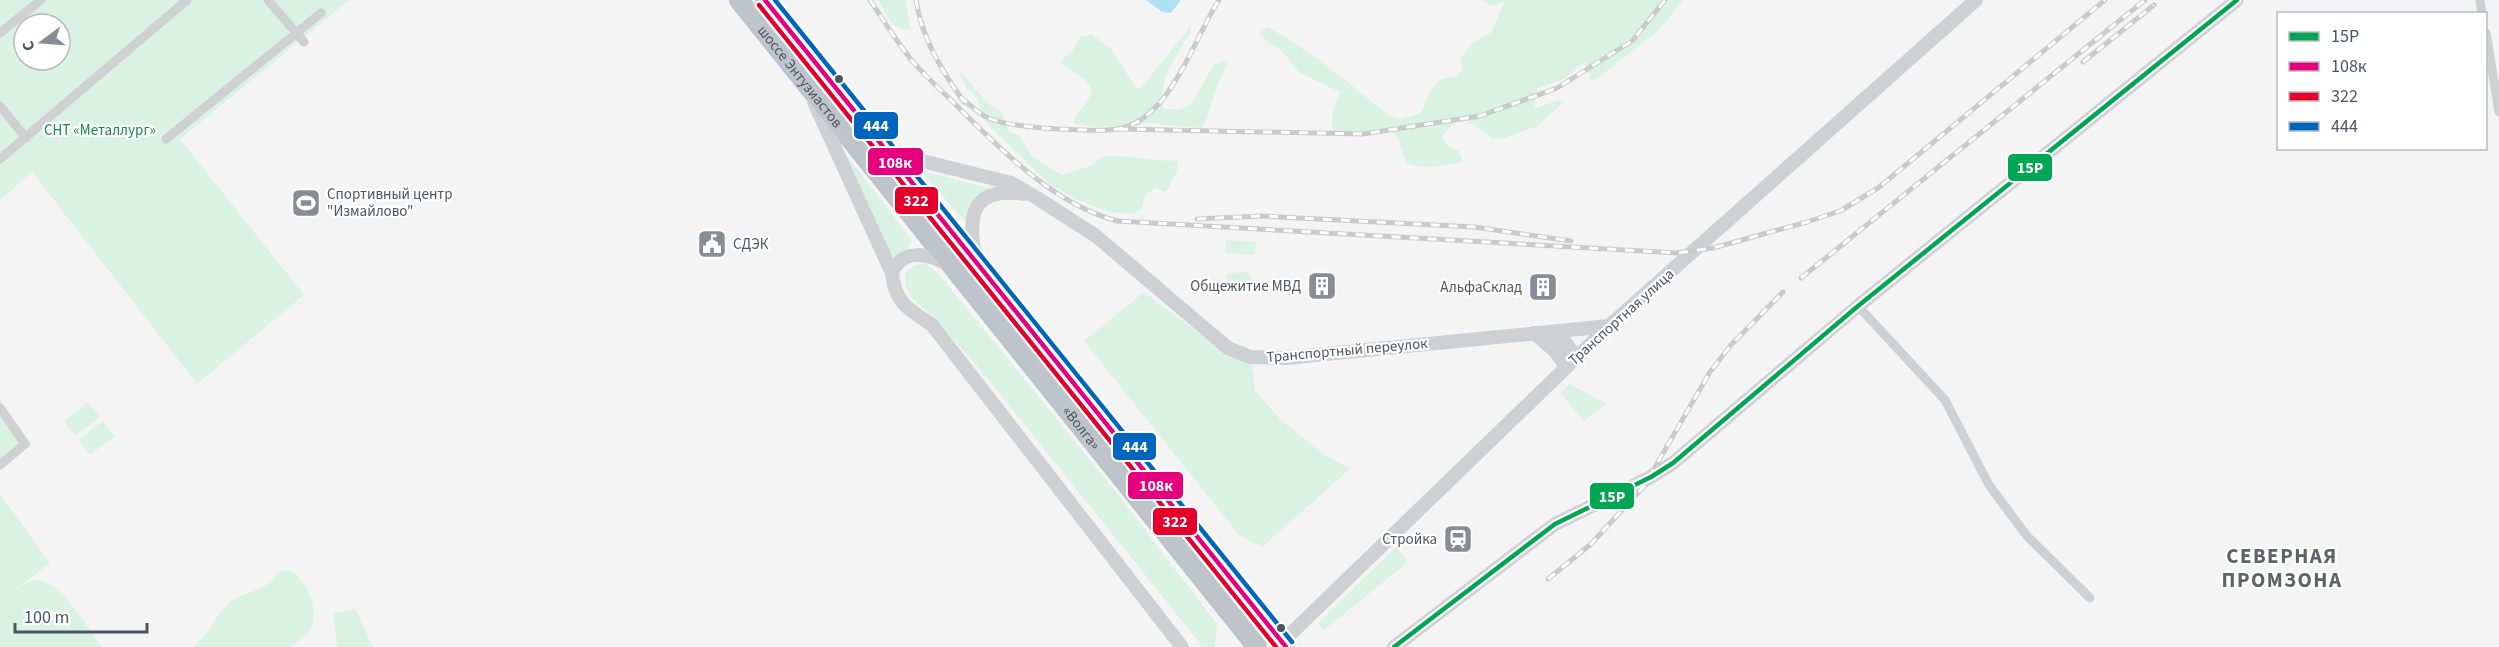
<svg xmlns="http://www.w3.org/2000/svg" width="2499" height="647" font-family="'Source Sans 3',sans-serif">
<rect width="100%" height="100%" fill="#f4f4f4"/>
<!-- green -->
<path fill="#d9f2e3" fill-rule="evenodd" d="M0,0H349L180,139L304,295L197,384L32,172L0,200ZM24,24H60V60H24Z
M878,0H905L911,29L902,30L892,24Z
M1482,0H1683L1660,29L1597,79L1591,80L1585,62L1564,79L1538,88L1534,109L1558,100L1564,102L1537,126L1502,139L1491,138L1469,121L1457,120L1442,136L1449,146L1459,151L1463,162C1444,165 1425,171 1406,163L1398,138L1390,130L1334,132C1329,117 1335,106 1340,92L1300,73L1279,48L1268,43L1259,33L1267,27C1312,51 1350,84 1389,116L1400,119L1421,113C1430,94 1431,76 1455,77L1463,69L1460,59L1474,42L1492,32L1504,2L1492,6Z
M1191,26L1190,33C1177,56 1156,80 1164,109H1181L1191,104L1214,65L1224,60L1228,63L1218,83L1205,124L1201,128L1150,123L1119,129L1074,124V118C1104,86 1091,84 1060,62L1073,50L1081,36L1092,34L1111,49L1136,88H1141Z
M959,71L991,106L1001,112L1009,132L1019,136L1032,156L1062,175L1094,165L1100,157C1126,152 1152,163 1178,160L1177,172L1166,192L1154,188L1145,196L1142,208L1133,214L1110,212L1077,200L1046,181L989,126L975,95L967,89Z
M841,148L912,240L905,253L890,262Z
M920,170L991,189L966,223Z
M1226,240L1256,242L1255,255L1225,253Z
M924,263L938,273L1116,492L1217,624L1215,647H1203L983,373L937,321L910,296L905,284V274L913,266Z
M1246,271L1251,275L1250,289L1245,291L1226,279L1227,274Z
M1144,292L1221,350L1252,362L1255,391L1281,420L1325,455L1350,469L1262,547L1239,535L1084,341Z
M1570,384L1607,404L1584,421L1560,393Z
M0,400L32,444L0,469Z
M88,402L100,417L75,436L64,421Z
M103,421L115,436L90,455L78,440Z
M0,494L50,563L15,590C21,587 28,581 36,580C61,580 88,629 102,647H0Z
M1396,547L1408,562L1324,630L1318,623Z
M290,570C306,579 320,609 311,628C308,635 296,642 290,647H194C208,635 214,619 226,606C237,594 255,593 268,584C278,577 273,571 290,570Z
M355,609L373,647H337L333,613Z"/>
<!-- water -->
<path fill="#aee2f0" d="M1146,0H1181L1171,13L1162,12Z"/>
<g fill="none" stroke-linecap="round" stroke-linejoin="round">
<!-- highway casing -->
<g stroke="#b9bec3" stroke-width="20">
<g id="highway">
<path id="s1" d="M739,0L1257,647"/>
<path d="M765,0L1254,607"/>
</g>
</g>
<!-- street -->
<path stroke="#ced0d2" stroke-width="9" d="M268,0L304,42
M2480,0L2482,14
M0,33L41,0
M2486,33L2499,112
M0,106L26,138
M166,139L321,13
M0,159L187,0
M1858,306L1945,400L1989,485L2027,536L2090,598
M0,408L25,444L0,465"/>
<!-- secondary -->
<path stroke="#ced0d4" stroke-width="14" d="M814,102L892,273C895,303 908,309 932,325L1182,647
M884,147L914,159L1011,183L1037,198L1096,236L1228,348L1250,357L1286,358L1609,326
M976,260C967,218 970,186 1024,194
M892,273C902,248 929,253 948,265
M1553,332L1565,342L1576,357
M1534,333L1555,351L1566,366
M1277,647L1609,326L1976,0
M1394,647L1555,524L1651,477L1673,463L1858,306L2237,0"/>
<!-- highway -->
<use href="#highway" stroke="#bec4c9" stroke-width="18"/>
<!-- rail casing -->
<g stroke="#c9cacc" stroke-width="5">
<path id="rail" d="M870,0C884,21 898,44 914,63C927,78 943,92 956,105C1000,149 1056,206 1118,221L1677,253L1713,248L1807,222L1840,211L1878,188L2105,0
M916,0C922,39 942,71 964,102
M2083,62L2154,5
M960,97C968,103 977,112 986,117C1002,125 1039,128 1058,129C1077,129 1098,132 1117,129C1170,121 1193,40 1219,0
M1119,129L1363,134L1480,116L1557,88L1632,41L1665,0
M1197,219L1262,216L1474,227L1571,241
M1801,278L2145,0
M1548,579L1591,544L1644,486L1710,372L1731,345L1783,292"/>
</g>
<!-- rail -->
<use href="#rail" stroke="#fff" stroke-width="3" stroke-dasharray="9" stroke-linecap="butt"/>
<!-- highway-bridge casing -->
<g stroke="#b9bec3" stroke-width="20" stroke-linecap="butt">
<path id="highway-bridge" d="M1254,607L1286,647"/>
</g>
<!-- highway-bridge -->
<use href="#highway-bridge" stroke="#bec4c9" stroke-width="18"/>
<!-- bus-1 casing -->
<g stroke="#fff" stroke-width="9">
<path id="bus-1" d="M1394,647L1555,524L1651,477L1673,463L1858,306L2237,0"/>
</g>
<!-- bus-2 casing -->
<g stroke="#fff" stroke-width="9">
<path id="bus-2" d="M765,0L1286,647"/>
</g>
<!-- bus-3 casing -->
<g stroke="#fff" stroke-width="9">
<path id="bus-3" d="M759,5L1276,647"/>
</g>
<!-- bus-4 casing -->
<g stroke="#fff" stroke-width="9">
<path id="bus-4" d="M775,0L1292,642"/>
</g>
<!-- bus-1 -->
<use href="#bus-1" stroke="#00a651" stroke-width="4.5"/>
<!-- bus-2 -->
<use href="#bus-2" stroke="#e5007d" stroke-width="4.5"/>
<!-- bus-3 -->
<use href="#bus-3" stroke="#e4002b" stroke-width="4.5"/>
<!-- bus-4 -->
<use href="#bus-4" stroke="#0065bd" stroke-width="4.5"/>
</g>
<!-- icons -->
<defs>
<g id="stadium-square" transform="scale(1.5)"><rect x="-9" y="-9" width="18" height="18" rx="4" fill="#868d94" stroke="#fff"/><path d="M0-5a6.5 5 0 1 0 0 10a6.5 5 0 1 0 0-10ZM-3.5-1.8h7v3.6h-7Z" fill="#fff"/></g>
<g id="civic-square" transform="scale(1.5)"><rect x="-9" y="-9" width="18" height="18" rx="4" fill="#868d94" stroke="#fff"/><path d="M-.6-6.5H3V-4.5H.6V-3L4-1V1h2V6H-6V1h2V-1L-.6-3ZM-1.2 2.5V6h2.4V2.5Z" fill="#fff"/></g>
<g id="building-square" transform="scale(1.5)"><rect x="-9" y="-9" width="18" height="18" rx="4" fill="#868d94" stroke="#fff"/><path d="M-4-6H4V6H1V3H-1V6H-4ZM-2.5-4.3h1.7v1.8h-1.7ZM.8-4.3h1.7v1.8H.8ZM-2.5-1h1.7V.8h-1.7ZM.8-1h1.7V.8H.8Z" fill="#fff"/></g>
<g id="station-square" transform="scale(1.5)"><rect x="-9" y="-9" width="18" height="18" rx="4" fill="#868d94" stroke="#fff"/><path d="M-3-6H3Q5-6 5-4V2Q5 4 3 4L4.5 6H3L1.5 4h-3L-3 6H-4.5L-3 4Q-5 4-5 2V-4Q-5-6-3-6ZM-3.5-4v3h7v-3ZM-3.5 1v1.5H-2V1ZM2 1v1.5H3.5V1Z" fill="#fff"/></g>
</defs>
<g fill-rule="evenodd">
<use href="#stadium-square" x="306" y="203"/>
<use href="#civic-square" x="712" y="244"/>
<use href="#building-square" x="1322" y="286"/>
<use href="#building-square" x="1543" y="287"/>
<use href="#station-square" x="1458" y="539"/>
</g>
<!-- markers -->
<g fill="#4a5661" stroke="#fff" stroke-width="2">
<circle cx="839" cy="79" r="5"/>
<circle cx="1281" cy="628" r="5"/>
</g>
<g text-anchor="middle" stroke-width="4.5" stroke-linejoin="round" paint-order="stroke">
<!-- street labels -->
<g font-size="15" fill="#4a5661" stroke="#fff">
<text dy="5" stroke="none"><textPath href="#s1" startOffset="98">шоссе Энтузиастов</textPath></text>
<text transform="translate(1621 317) rotate(-42)" y="5">Транспортная улица</text>
<text transform="translate(1347 350) rotate(-5)" y="5">Транспортный переулок</text>
<text dy="5" stroke="none"><textPath href="#s1" startOffset="548">«Волга»</textPath></text>
</g>
<!-- park labels -->
<g font-size="15" fill="#17864f" stroke="#fff">
<text x="100" y="135">СНТ «Металлург»</text>
</g>
<!-- poi labels -->
<g font-size="15" fill="#4a5661" stroke="#fff" text-anchor="end">
<text x="327" y="199" text-anchor="start">Спортивный центр<tspan x="327" dy="17">"Измайлово"</tspan></text>
<text x="733" y="249" text-anchor="start">СДЭК</text>
<text x="1301" y="291">Общежитие МВД</text>
<text x="1522" y="292">АльфаСклад</text>
<text x="1437" y="544">Стройка</text>
</g>
<!-- district labels -->
<g font-size="21" font-weight="bold" letter-spacing="1.5" fill="#5f6368" stroke="#fff">
<text x="2282" y="563">СЕВЕРНАЯ<tspan x="2282" dy="24">ПРОМЗОНА</tspan></text>
</g>
</g>
<g stroke="#fff" stroke-width="2">
<rect x="853" y="111" width="46" height="29" rx="6" fill="#0065bd"/>
<rect x="867" y="147" width="57" height="29" rx="6" fill="#e5007d"/>
<rect x="2007" y="153" width="46" height="29" rx="6" fill="#00a651"/>
<rect x="894" y="186" width="45" height="29" rx="6" fill="#e4002b"/>
<rect x="1112" y="432" width="45" height="29" rx="6" fill="#0065bd"/>
<rect x="1127" y="471" width="57" height="29" rx="6" fill="#e5007d"/>
<rect x="1589" y="482" width="46" height="28" rx="6" fill="#00a651"/>
<rect x="1152" y="507" width="46" height="29" rx="6" fill="#e4002b"/>
</g>
<g font-size="16" text-anchor="middle" font-weight="bold" fill="#fff">
<text x="876" y="131">444</text>
<text x="895" y="168">108к</text>
<text x="2030" y="173">15Р</text>
<text x="916" y="206">322</text>
<text x="1135" y="452">444</text>
<text x="1156" y="491">108к</text>
<text x="1612" y="502">15Р</text>
<text x="1175" y="527">322</text>
</g>
<!-- legend -->
<rect x="2277" y="12" width="210" height="138" fill="#ffffff" stroke="#b7bbc0" stroke-width="1.5"/>
<rect x="2289" y="32" width="30" height="9" fill="#00a651" stroke="#b7bbc0" stroke-width="1.5"/>
<text x="2331" y="42" font-size="18" fill="#4a5661">15Р</text>
<rect x="2289" y="62" width="30" height="9" fill="#e5007d" stroke="#b7bbc0" stroke-width="1.5"/>
<text x="2331" y="72" font-size="18" fill="#4a5661">108к</text>
<rect x="2289" y="92" width="30" height="9" fill="#e4002b" stroke="#b7bbc0" stroke-width="1.5"/>
<text x="2331" y="102" font-size="18" fill="#4a5661">322</text>
<rect x="2289" y="122" width="30" height="9" fill="#0065bd" stroke="#b7bbc0" stroke-width="1.5"/>
<text x="2331" y="132" font-size="18" fill="#4a5661">444</text>
<!-- north arrow -->
<g transform="translate(42 42) rotate(254)"><circle r="28" fill="#ffffff" stroke="#b7bbc0" stroke-width="1.5"/>
<path d="M0-4.5L10 22L0 15L-10 22Z" fill="#868d94"/>
<text y="-9" font-size="16" font-weight="bold" text-anchor="middle" fill="#4a5661">С</text>
</g>
<!-- scale -->
<path d="M15 623v9h132v-9" fill="none" stroke="#4a5661" stroke-width="3"/>
<text x="24" y="623" font-size="18" fill="#4a5661" stroke="#ffffff" stroke-width="4.5" paint-order="stroke">100 m</text>
</svg>
